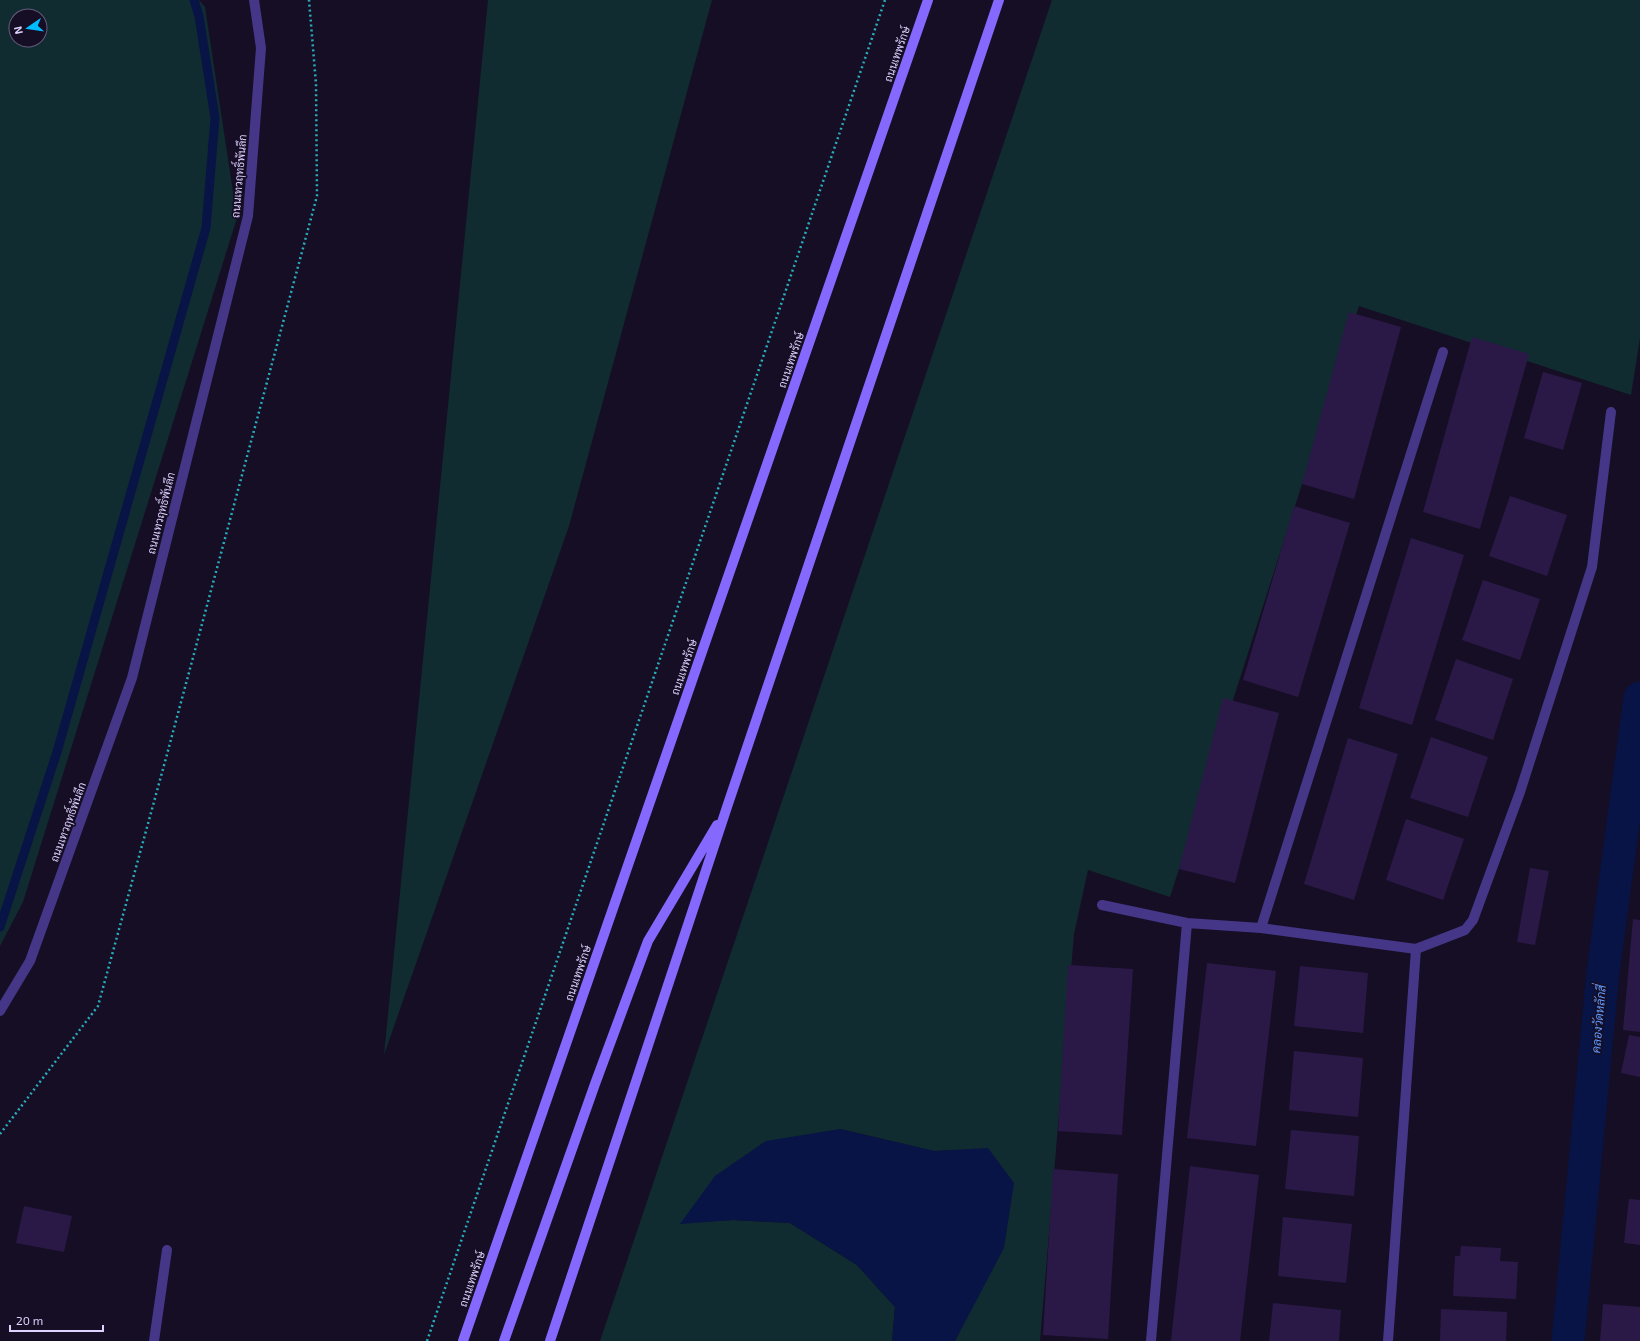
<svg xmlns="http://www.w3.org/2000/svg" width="1640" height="1341" font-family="'Exo 2',Sarabun,sans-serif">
<rect width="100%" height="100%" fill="#160e25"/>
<!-- green -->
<path fill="#102c30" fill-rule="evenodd" d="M0,0H199L205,7L237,218L23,902L0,946ZM16,16H40V40H16Z
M488,0H712L569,526L384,1055Z
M1052,0H1640V338L1631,395L1359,306L1170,897L1088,870L1074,934L1040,1341H955L960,1331L988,1149L934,1151L840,1129L681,1223L733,1220L790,1223L857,1265L895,1307L892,1341H600Z"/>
<!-- water -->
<path fill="#071445" d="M840,1129L934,1151L988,1148L1014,1183L1004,1248L955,1341H892L895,1307L857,1265L790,1223L733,1220L680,1224L715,1176L766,1141Z"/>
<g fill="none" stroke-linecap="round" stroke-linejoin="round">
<!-- stream -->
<path stroke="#071445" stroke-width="9" d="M0,927L57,752L206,228L215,118L199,16L194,0"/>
<!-- canal -->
<path stroke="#071445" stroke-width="33" d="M1568,1341L1603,972L1640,698"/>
</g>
<!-- building -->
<path fill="#2a1947" d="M1349,312L1401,327L1354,499L1302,484Z
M1472,337L1529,354L1480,529L1423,512Z
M1543,372L1582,383L1563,450L1524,438Z
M1510,496L1567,515L1547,576L1489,556Z
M1294,506L1350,523L1298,697L1243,680Z
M1411,538L1464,555L1412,725L1359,708Z
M1483,580L1540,599L1520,660L1462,640Z
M1456,659L1513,679L1493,740L1435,720Z
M1223,698L1279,713L1235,883L1179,869Z
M1431,737L1488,757L1468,817L1410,798Z
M1348,738L1398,754L1354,900L1304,884Z
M1406,819L1464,839L1443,900L1386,880Z
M1530,868L1549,871L1535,945L1517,942Z
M1633,919L1640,920V1032L1623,1030Z
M1207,963L1276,971L1256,1146L1187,1138Z
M1068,965L1133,969L1122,1135L1058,1131Z
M1300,966L1368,973L1363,1033L1294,1026Z
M1629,1035L1640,1037V1077L1621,1073Z
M1294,1051L1363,1058L1358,1117L1289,1110Z
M1291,1130L1359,1136L1354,1196L1285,1189Z
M1190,1166L1259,1175L1240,1341H1171Z
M1053,1169L1118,1174L1108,1339L1043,1335Z
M1629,1199L1640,1200V1245L1624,1243Z
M24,1206L72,1216L64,1252L16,1243Z
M1283,1217L1352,1224L1346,1283L1278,1276Z
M1461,1246L1501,1248L1500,1261L1518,1262L1516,1299L1453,1296L1455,1256H1460Z
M1273,1303L1341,1310L1339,1341H1269Z
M1603,1304L1640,1307V1341H1600Z
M1441,1309L1507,1312L1506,1341H1440Z"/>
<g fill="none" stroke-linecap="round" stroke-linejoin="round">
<!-- path -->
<path stroke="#29adbc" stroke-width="2.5" stroke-dasharray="2 3" stroke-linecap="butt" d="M0,1134L98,1006L166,758L317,196L316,84L309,0
M427,1341L885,0"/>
<!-- lane -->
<path stroke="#463687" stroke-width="10" d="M154,1341L167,1250"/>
<!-- street -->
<path stroke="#463687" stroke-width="10" d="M1102,905L1187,923L1261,928L1416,949L1465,930L1473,920L1520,792L1592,567L1611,412
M1261,928L1443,352
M0,1011L30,961L132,678L248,216L261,48L254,0
M1151,1341L1187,923
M1388,1341L1416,949"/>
<!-- secondary -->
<path stroke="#8569ff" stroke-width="10" d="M463,1341L928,0
M504,1341L595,1084L648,941L717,825
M550,1341L727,807L999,0"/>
</g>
<g text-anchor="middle" stroke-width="3.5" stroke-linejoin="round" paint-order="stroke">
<!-- street labels -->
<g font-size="11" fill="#ded2ff" stroke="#160e25">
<text transform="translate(897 54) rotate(-71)" y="4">ถนนเทพรักษ์</text>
<text transform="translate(239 176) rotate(-85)" y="4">ถนนเทวฤทธิ์พันลึก</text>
<text transform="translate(791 360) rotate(-71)" y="4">ถนนเทพรักษ์</text>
<text transform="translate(161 513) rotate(-76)" y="4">ถนนเทวฤทธิ์พันลึก</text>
<text transform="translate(684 667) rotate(-71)" y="4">ถนนเทพรักษ์</text>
<text transform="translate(68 822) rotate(-70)" y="4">ถนนเทวฤทธิ์พันลึก</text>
<text transform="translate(578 973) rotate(-71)" y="4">ถนนเทพรักษ์</text>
<text transform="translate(472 1279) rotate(-71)" y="4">ถนนเทพรักษ์</text>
</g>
<!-- water labels -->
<g font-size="12" font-style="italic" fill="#609bff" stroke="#160e25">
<text transform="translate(1599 1019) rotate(-85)" y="4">คลองวัดหลักสี่</text>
</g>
</g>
<!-- north arrow -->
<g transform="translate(28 28) rotate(257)"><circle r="19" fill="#160e25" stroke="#665c7c"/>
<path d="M0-3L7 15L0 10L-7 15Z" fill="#00bbfd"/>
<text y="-6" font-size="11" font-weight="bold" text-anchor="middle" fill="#ded2ff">N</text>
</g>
<!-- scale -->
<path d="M10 1325v6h93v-6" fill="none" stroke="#ded2ff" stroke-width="2"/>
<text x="16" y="1325" font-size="12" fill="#ded2ff" stroke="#160e25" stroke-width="3" paint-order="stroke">20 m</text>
</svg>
